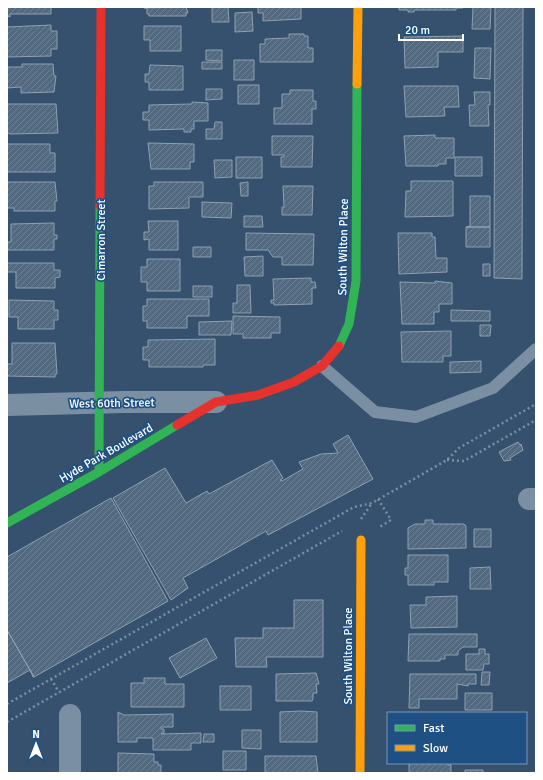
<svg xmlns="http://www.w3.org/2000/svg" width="543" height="780" font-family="Signika,sans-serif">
<defs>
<pattern id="building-hatch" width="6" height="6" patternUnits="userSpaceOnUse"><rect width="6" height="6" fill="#53697f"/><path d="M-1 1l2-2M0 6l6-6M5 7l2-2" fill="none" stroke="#6d8092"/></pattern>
</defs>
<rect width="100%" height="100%" fill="#35516d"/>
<!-- building -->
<path fill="url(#building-hatch)" stroke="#8fa0b1" d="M7,7H51V14H10V17L7,16Z
M186,7L188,13H186V16H149V14H147V8H144Z
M212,7H228L229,22H212Z
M258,7H301V19L263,21V13H258Z
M399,7H463V8H456V10H414V12H408V10H399Z
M473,7H491L490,29H472Z
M495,7H523L522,279L494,278Z
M252,12L253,31L235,32V13Z
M51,25V31H57V49H51V56L7,57V27Z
M144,26H181V51H150V40H144Z
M289,34H304V36H308V48H313V62H260V44H265V39L289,38Z
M463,36V52H438V67L405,68L404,37Z
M475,48H491L490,79L474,78Z
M206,50H222V61L206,60Z
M234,60H254V80H234Z
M202,62H222V69H202Z
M22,64H53L54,76H56L54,92L21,93V87L7,88V67H22Z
M150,65L183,66V90H149V82H145V74H149Z
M238,85H259V104H238Z
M404,86H458L459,107H444L445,116L406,117Z
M206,89H222V99L206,100Z
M290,90H313V101H316V109H312V124H274V108H282V94H290Z
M474,92H490V105H488L489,126H470L469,105H475Z
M192,102L208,103V121H194V129H191V132H184V129L149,130V120H143V112H149V105L192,104Z
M7,104H56L58,133L10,134L7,132Z
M215,122H222V139H206V129H214Z
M435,135V138H454V158H446V164H438V166H406L404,136Z
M272,136H313L312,167H281V157H284V155H272Z
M148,143L194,144V162H190V169H151Z
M7,144H50V153H55V172H7Z
M236,157H262V178H236Z
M455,157H482V176H455Z
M214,160H232V177L215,178Z
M411,181H453V216L405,217L406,191H411Z
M7,182H55L57,201H55V211H14V208H7Z
M154,182H203V197H189V208L149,209V186H154Z
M248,182V196H241L240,183Z
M283,186H313L312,215H282V207H284Z
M470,196H490V227H466L470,226Z
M202,202L232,203L231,218L202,217Z
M244,216H262L263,227H244Z
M148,221H178V250H149V239L144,240V232H149Z
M54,223V235H57V239H54V250H7V242H11V224Z
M466,227H490V247H466Z
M246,233L314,234L313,265H282V257H273L268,250H246Z
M398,233H432V237H435L436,258H447V272L399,274Z
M193,247H211V257H193Z
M263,256V276H245L244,257Z
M147,259H180V291H147V282H141V267H147Z
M7,263H54V270H60V277L55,278V288H16V272H7Z
M483,264H490V276H483Z
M311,278V282H315L316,288H312V304L274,305V303H271V300H274L273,279Z
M435,281L452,283V304H439V312H434V324H402L400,282L435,283Z
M237,285H250L251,313H233V303H237Z
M193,286H212V297H193Z
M147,299H209V316H187V328H147V321H143V306H147Z
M9,300L54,301V310H58V320H54V329H18V317H9Z
M451,310L490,311V321H451Z
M233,316L280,317V333H271V338H243V334H233Z
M232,321L231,335H199V322Z
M480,325H491L490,336H480Z
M451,331V356H443V362H402L401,332Z
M215,339V365H203V367H149V360H143V347H148V340Z
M12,343H55L57,374H55V377L7,376V364H12Z
M481,361V372L450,373V362Z
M348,435L373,479L268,535L266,531L183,578L188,588L171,600L113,498L165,468L186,503L207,491L209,494L272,460L283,478L280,480L282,481L303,469L299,462L321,454L338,453L333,444Z
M518,442L520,445L521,444L523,450L510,458L511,460L504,461L499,452Z
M111,498L168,601L34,677L7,630V557Z
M425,520H433V524H464L466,526V548L408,549V528L415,524H425Z
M474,529H491V547H474Z
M408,555H448V582H434V585H408V575H405V568H408Z
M490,567L491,589H470V568Z
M457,596V627L411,628L410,605H426V597Z
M294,600H323V657H266L267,667H236L235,638H263V628H294Z
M7,630L34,677H33L30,670L7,683Z
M409,634H477V647H463L458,651V655H445V659H440V661H408Z
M206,638L217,658L180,678L169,658Z
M479,649H485V654H489V664H484L483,670H466V654H479Z
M482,672H490L489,685H481Z
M316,673L319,684H316L317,693H313V699L312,701H276V674Z
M410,674H476V684H468V686L457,684V699H419V708H409Z
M144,678H165V684H184V707H131V683H144Z
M220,686H251V710H220Z
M465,693H492V710H465Z
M301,711L317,712V742H280V712Z
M118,712L124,715L173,714V727H161V729H164V733L161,734L201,733V743H191V750H153V738H137V742H118Z
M242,730H261V749L242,748Z
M204,734H214V742H203Z
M223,751H246V770H223Z
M118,753L154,754V762H158V765H161V773H118Z
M265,756H316L318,773H265Z
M409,763H448V765H451V773H409Z
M465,770H483V773H465Z"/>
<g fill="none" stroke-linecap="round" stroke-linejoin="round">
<!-- path -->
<path stroke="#7b8fa3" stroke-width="2.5" stroke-dasharray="2 3" stroke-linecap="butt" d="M447,460L464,461L536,420
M378,499L391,520L378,528
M361,519L372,503
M51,679L59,692
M7,704L354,507L372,503L447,460L459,448L536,404
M7,722L342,531"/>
<!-- lane -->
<path stroke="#7b8fa3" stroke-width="12" d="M322,366L375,412L416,417L493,388L536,349"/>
<!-- street -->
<path stroke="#7b8fa3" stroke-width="22" d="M7,405L124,402H216
M529,499H536
M70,773V715"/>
<!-- fast -->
<path stroke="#30b455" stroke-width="9" d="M339,346L349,324L356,281L357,84
M99,472L100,206
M7,523L99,472L177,425"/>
<!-- slow -->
<path stroke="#ff9f0a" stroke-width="9" d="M357,84L358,7
M360,773L361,540"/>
<!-- jam -->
<path stroke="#e5322d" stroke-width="9" d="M100,206L101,7
M177,425L216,402L258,395L294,382L322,366L339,346"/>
</g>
<g text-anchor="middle" stroke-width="3.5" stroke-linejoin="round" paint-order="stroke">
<!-- street labels -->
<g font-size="12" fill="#fff" stroke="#1e5084">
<text transform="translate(101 240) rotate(-90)" y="4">Cimarron Street</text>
<text transform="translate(343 247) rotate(-89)" y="4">South Wilton Place</text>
<text transform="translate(112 403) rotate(-1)" y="4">West 60th Street</text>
<text transform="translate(106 453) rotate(-30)" y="4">Hyde Park Boulevard</text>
<text transform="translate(348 656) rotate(-90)" y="4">South Wilton Place</text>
</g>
</g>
<!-- border -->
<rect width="543" height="780" fill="none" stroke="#ffffff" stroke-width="16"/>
<!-- legend -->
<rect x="387" y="712" width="140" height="52" fill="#1e5084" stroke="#7896b5"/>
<rect x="395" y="725" width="20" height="6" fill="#30b455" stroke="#7896b5"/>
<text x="423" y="732" font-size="12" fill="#ffffff">Fast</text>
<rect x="395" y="745" width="20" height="6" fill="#ff9f0a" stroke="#7896b5"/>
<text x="423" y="752" font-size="12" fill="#ffffff">Slow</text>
<!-- north arrow -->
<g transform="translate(36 744)" stroke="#1e5084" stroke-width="3" paint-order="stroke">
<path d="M0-3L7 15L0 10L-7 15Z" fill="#ffffff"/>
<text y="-6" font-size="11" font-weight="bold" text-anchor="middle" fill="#ffffff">N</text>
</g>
<!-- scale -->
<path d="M399 34v6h64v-6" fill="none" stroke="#ffffff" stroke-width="2"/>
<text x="405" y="34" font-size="12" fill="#ffffff" stroke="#1e5084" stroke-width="3" paint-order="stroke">20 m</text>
</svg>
